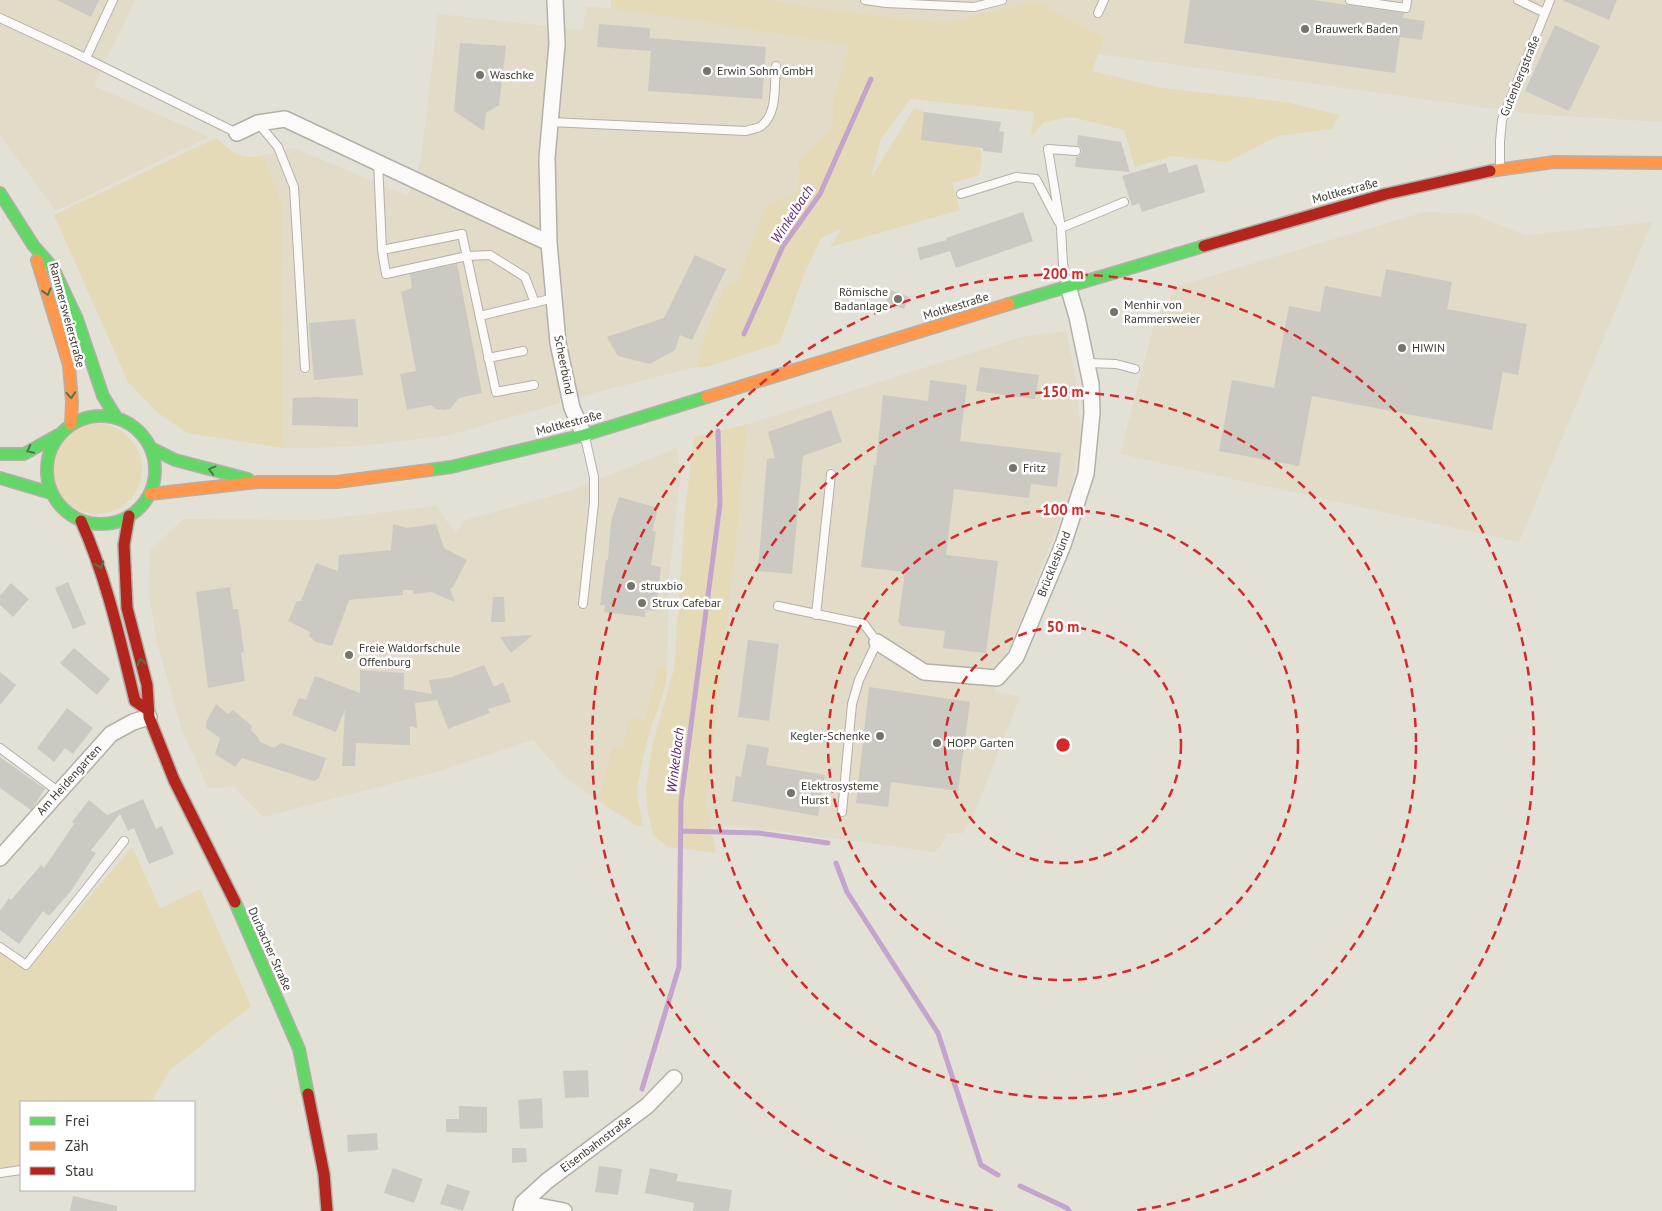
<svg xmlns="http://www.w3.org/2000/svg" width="1662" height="1211" font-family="'PT Sans',sans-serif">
<rect width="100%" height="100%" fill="#e3e0d6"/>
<!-- built -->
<path fill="#e1dbc8" d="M0,0H135L94,86L209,137L56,211L0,135Z
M768,0H1662V122L1532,114L1098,54L1104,38L1036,1L945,23L845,12Z
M587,7L611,8L849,45L833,100V126L799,159L798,194L766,204L738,280L723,289L702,343L696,367L594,393L450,435L352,447L283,448L282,204L263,155L294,148L408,196L421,160L438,14L582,30Z
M1424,212L1472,214L1525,235L1652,222L1519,542L1120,454L1155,321L1178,286Z
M1066,331L1076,379L1081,436L1070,496L1008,651L994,692L1020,697L972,819L963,833H947L942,845L934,852L787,832L732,826L710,827L706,804L732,582L748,424L1021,337Z
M677,448L681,474L669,577L667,667H658L645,721L624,745L611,749L598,801L564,776L533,740L440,771L263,817L234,787L208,788L182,730L157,642L149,595L150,551L183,519L317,520L436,506L455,533L466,520L569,491Z"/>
<!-- green -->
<path fill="#e5dab8" d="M611,0H768L845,12L945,23L1036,1L1104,38L1092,71L1162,88L1286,102L1339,115L1332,129L1278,136L1228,162L1172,156L1135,167L1124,130L1071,117L1044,122L1031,137L1034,112L910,99L881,139L871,178L914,108L924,112L980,148L982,160L979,175L952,183L960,210L830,247L842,228L821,238L804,274L780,343L707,367H696L702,343L723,289L738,280L766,204L798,193L799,159L833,126V100L849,45L611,8Z
M216,138C233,152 239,161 263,155L282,204L283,448L187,433L158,413L128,382L54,215Z
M52 469a45 45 0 1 1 90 0a45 45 0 1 1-90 0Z
M748,424L732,582L706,804L716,853L668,847L653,835L648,812L646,788L652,746L674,669L685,510L694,437Z
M658,667H667C668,690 655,713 649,734C645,750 641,767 638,784C635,798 642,812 643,826H637L598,801L611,749L624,745L630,718L645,720Z
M132,847L160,908L200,889L251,1006L170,1070L151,1102H21V1170L0,1173V952L30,967Z"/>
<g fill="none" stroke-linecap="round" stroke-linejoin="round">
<!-- stream -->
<path stroke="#c2a4cc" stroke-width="5" d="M744,334L783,246L820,194L871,79
M681,831L759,833L828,843
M836,863L847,892L938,1033L981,1165L998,1175
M642,1089L679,967L681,802L720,504L718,431
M1020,1186L1067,1208L1069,1211"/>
</g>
<!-- building -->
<path fill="#cbc9c1" d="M57,0H99L91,17Z
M1190,0H1313L1404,13L1403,18L1425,21L1422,40L1400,37L1395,73L1184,43Z
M1562,0H1617L1609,20Z
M599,24L650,28V38L766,47L762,99L648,91L651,51L597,47Z
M1555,25L1600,46L1569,111L1525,91Z
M460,43L506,46L499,105L486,113L484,131L454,111Z
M924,112L1001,122L999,131L1004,132L1002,153L983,151V148L921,140Z
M1078,135L1121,142L1130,172L1075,167L1076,157L1079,156L1082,152L1081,148L1077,145Z
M1166,163L1169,173L1197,164L1205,192L1142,212L1139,203L1132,206L1122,176Z
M1023,212L1033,241L956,268L950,251L920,260L917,248L947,240L946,238Z
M695,255L726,269L692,340L680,335L675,350L650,364L618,356L607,337L664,318Z
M457,264L482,393L459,398L450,409L444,410L436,409L431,405L407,410L400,374L416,371L401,292L412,288L410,274Z
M1386,269L1452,282L1447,309L1527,324L1518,375L1503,372L1492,430L1312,396L1299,466L1219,451L1232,380L1274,388L1289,306L1320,312L1325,286L1381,297Z
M891,290L909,297L904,309L886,302Z
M355,319L363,375L314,380L309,323Z
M980,367L1039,375L1035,399L976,391Z
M930,380L967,385L960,441L1061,453L1057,487L1031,484L1029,498L954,489L946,555L998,561L986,653L943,648L945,631L902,626L898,622L905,572L861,567L871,490L874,465H876L883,395L928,401Z
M316,397L358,399V427L292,425L293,398Z
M831,410L842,442L803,456L792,574L758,571L767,459L775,458L768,432Z
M619,497L658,508L652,531L656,532L651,565L661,567L656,611L645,610V617L604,612L605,605H600L606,560H608L611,522Z
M393,524L407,528L436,524L444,548L467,560L453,587L450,589L455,602L431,592L414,594L413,590H403V595L349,600L332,646L316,642L309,636L310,632L288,621L297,601H301L316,563L338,571L339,555L391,550Z
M68,582L86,624L73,629L55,588Z
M11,583L29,599L13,617L0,605V596Z
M230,587L233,609H238L244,652L241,653L245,681L208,688L196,592Z
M493,597H504L505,622H491Z
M533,635L511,653L500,637Z
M748,640L779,644L769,721L738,717Z
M74,648L110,679L97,695L60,663Z
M484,665L494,687L503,682L511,702L488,709L490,713L448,729L437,700L415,703L417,728L410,726V745L356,743L355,766H342L345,709L336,732L292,715L299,698L306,700L315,676L360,693V670L404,673V689L432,694L429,680L452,677Z
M0,672L16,685L0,705Z
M869,687L970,702L958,791L891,782L888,807L856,803Z
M216,704L228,714L233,710L252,726L251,730L257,736L260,742L274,748L281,743L326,758L319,778L314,781L242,758L235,767L215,754L220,738L206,728V722Z
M67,708L93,728L73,754L65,748L54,762L37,748Z
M747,744L769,748L766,765L825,775L818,816L732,801L736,776L741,777Z
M0,757L45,789L31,810L0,788Z
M143,799L156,829L162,826L174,854L149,864L134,828L128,831L120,814L91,850L96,853L71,891L49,916L43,911L19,944L0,930V911L9,898L11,900L41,865L44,868L74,824L72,822L89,800L107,815Z
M588,1070L589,1097L565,1098L563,1071Z
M542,1098L543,1128L520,1129L518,1100Z
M459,1106L487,1107V1133L446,1132V1119H459Z
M377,1133L378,1150L348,1152L347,1135Z
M512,1148H526L527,1162L512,1163Z
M599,1166L622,1169L618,1195L595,1192Z
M393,1168L423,1179L414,1203L384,1193Z
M650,1168L678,1174L676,1181L732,1190L729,1211H693L694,1203L645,1193Z
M447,1184L470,1191L463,1211L440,1204Z
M73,1196L117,1206V1211H70Z"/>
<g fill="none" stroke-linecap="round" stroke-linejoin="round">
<!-- lane casing -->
<g stroke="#b3b0a8" stroke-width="10">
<path id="lane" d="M865,0L886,3L974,7L1002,0
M1350,0L1406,8L1407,0
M1098,13L1104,0
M1545,13L1550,0
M0,18L69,50L237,133
M86,58L113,0
M550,122L746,131C751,129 757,129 761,126C778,114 774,84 776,66
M258,123L278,147L294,187L305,368
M378,162L382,250L386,274L467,256L490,255L525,277L535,303
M1500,167V141L1502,120L1545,13L1518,0
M961,194L1016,177L1036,179L1058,221
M1061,228L1124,202
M382,250L462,234L496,392L534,385
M1067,284L1063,264L1061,228L1048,149L1076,151
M480,316L554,298
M488,358L523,351
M1088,363L1116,364L1135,369
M583,604L594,503V477L585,437
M778,606L864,624L877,642L859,680L852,704L842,812
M816,615L831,474
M0,748L59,792
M0,947L26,965L124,841
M0,1173L21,1170"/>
</g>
<!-- street casing -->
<g stroke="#b3b0a8" stroke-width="18">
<path id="street" d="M555,0L557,44L547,158L549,243L558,343L572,408L584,435
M237,133L258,123L285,119L549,243
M877,642L924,672L997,678L1016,657L1063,545L1086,474L1092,413L1091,384L1077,317L1068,286
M0,858L111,734L133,722L149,717
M523,1203L564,1211
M521,1211L523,1203L547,1181L647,1106L674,1078"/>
</g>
<!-- fast casing -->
<g stroke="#b3b0a8" stroke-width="14">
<path id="fast" d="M0,193L33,245L53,268L77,319L103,396L116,417
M1009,304L1204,246
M47 470a54 54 0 1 1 108 0a54 54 0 1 1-108 0Z
M151,448L175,460L248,479
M0,454H24L58,435
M429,470L451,467L584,435L707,397
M0,478L51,493
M235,902L299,1049L308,1094"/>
</g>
<!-- slow casing -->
<g stroke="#b3b0a8" stroke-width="14">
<path id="slow" d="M1490,171L1554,162L1662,163
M37,260L69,365L72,402L71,424
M707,397L1009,304
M150,494L259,482H337L429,470"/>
</g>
<!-- jam casing -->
<g stroke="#b3b0a8" stroke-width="14">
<path id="jam" d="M1204,246L1386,194L1490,171
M129,516L124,545L127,608L147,685L149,717L174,780L235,902
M81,521C107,579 120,640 135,701L148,710
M308,1094L324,1174L327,1211"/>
</g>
<!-- lane -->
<use href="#lane" stroke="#fbfaf9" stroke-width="8"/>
<!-- street -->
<use href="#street" stroke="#fbfaf9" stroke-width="15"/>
<!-- fast -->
<use href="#fast" stroke="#63d668" stroke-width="11"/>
<!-- slow -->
<use href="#slow" stroke="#ff974d" stroke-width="11"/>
<!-- jam -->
<use href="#jam" stroke="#b3261e" stroke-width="11"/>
</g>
<!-- one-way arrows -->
<defs><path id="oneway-chevron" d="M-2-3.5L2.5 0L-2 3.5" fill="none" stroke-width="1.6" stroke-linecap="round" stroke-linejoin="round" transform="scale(1.25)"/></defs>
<g stroke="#4c7848">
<use href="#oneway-chevron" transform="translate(47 292) rotate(73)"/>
<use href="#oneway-chevron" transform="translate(71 395) rotate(86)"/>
<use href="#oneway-chevron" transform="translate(30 450) rotate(154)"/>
<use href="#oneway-chevron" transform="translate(212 470) rotate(-165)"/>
<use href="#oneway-chevron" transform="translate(100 565) rotate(71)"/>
<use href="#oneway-chevron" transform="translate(141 662) rotate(-104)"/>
</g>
<!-- distance rings -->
<g fill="none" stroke="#d62828" stroke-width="2.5" stroke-dasharray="9 6">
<circle cx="1063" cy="745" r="118"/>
<circle cx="1063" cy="745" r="235"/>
<circle cx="1063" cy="745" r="353"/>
<path d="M993 1211A471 471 0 1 1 1133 1211"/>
</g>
<!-- markers -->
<g fill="#77746c" stroke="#fff" stroke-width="2">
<circle cx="1305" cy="29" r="5"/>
<circle cx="707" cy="71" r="5"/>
<circle cx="480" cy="75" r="5"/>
<circle cx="898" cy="299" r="5"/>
<circle cx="1114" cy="312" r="5"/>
<circle cx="1402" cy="348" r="5"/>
<circle cx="1013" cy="468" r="5"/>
<circle cx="631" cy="586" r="5"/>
<circle cx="642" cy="603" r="5"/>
<circle cx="349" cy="655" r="5"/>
<circle cx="880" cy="736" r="5"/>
<circle cx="937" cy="743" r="5"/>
<circle cx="791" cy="793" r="5"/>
</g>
<g text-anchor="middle" stroke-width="5" stroke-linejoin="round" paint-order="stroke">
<!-- poi labels -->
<g font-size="12" fill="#3d3a33" stroke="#fff" text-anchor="start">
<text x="1315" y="33">Brauwerk Baden</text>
<text x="717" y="75">Erwin Sohm GmbH</text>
<text x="490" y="79">Waschke</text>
<text x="888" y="296" text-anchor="end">Römische<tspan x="888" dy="14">Badanlage</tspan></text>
<text x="1124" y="309">Menhir von<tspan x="1124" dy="14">Rammersweier</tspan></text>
<text x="1412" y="352">HIWIN</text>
<text x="1023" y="472">Fritz</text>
<text x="641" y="590">struxbio</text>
<text x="652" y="607">Strux Cafebar</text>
<text x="359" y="652">Freie Waldorfschule<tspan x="359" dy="14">Offenburg</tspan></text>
<text x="870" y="740" text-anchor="end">Kegler-Schenke</text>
<text x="947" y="747">HOPP Garten</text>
<text x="801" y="790">Elektrosysteme<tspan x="801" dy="14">Hurst</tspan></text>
</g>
<!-- street labels -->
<g font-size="12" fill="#3d3a33" stroke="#fff">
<text transform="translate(1520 76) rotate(-68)" y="4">Gutenbergstraße</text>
<text transform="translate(1345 191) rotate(-15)" y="4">Moltkestraße</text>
<text transform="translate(956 306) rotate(-17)" y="4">Moltkestraße</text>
<text transform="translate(67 315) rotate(75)" y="4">Rammersweierstraße</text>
<text transform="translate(564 365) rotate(79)" y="4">Scheerbünd</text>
<text transform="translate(569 423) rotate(-15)" y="4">Moltkestraße</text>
<text transform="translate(1054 564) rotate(-68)" y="4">Brücklesbünd</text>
<text transform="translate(69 780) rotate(-48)" y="4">Am Heidengarten</text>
<text transform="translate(270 949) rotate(66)" y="4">Durbacher Straße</text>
<text transform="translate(596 1144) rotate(-37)" y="4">Eisenbahnstraße</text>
</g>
<!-- water labels -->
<g font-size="14" font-style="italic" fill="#5d2871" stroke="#fff">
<text transform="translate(792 214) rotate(-57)" y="5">Winkelbach</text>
<text transform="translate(675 760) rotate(-83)" y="5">Winkelbach</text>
</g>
</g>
<circle cx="1063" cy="745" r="8" fill="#d62828" stroke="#fff" stroke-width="2.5"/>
<g font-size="15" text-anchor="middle" font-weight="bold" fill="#d62828" stroke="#fff" stroke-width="5" stroke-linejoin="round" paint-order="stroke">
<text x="1063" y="279">200 m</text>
<text x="1063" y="397">150 m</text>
<text x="1063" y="515">100 m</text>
<text x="1063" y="632">50 m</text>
</g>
<!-- legend -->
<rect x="20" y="1101" width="175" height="90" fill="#ffffff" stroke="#b1b0ad"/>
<rect x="30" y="1117" width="25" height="8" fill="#63d668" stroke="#b1b0ad"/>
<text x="65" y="1126" font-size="15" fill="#3d3a33">Frei</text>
<rect x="30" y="1142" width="25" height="8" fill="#ff974d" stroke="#b1b0ad"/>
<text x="65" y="1151" font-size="15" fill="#3d3a33">Zäh</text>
<rect x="30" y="1167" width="25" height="8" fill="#b3261e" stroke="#b1b0ad"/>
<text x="65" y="1176" font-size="15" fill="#3d3a33">Stau</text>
</svg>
